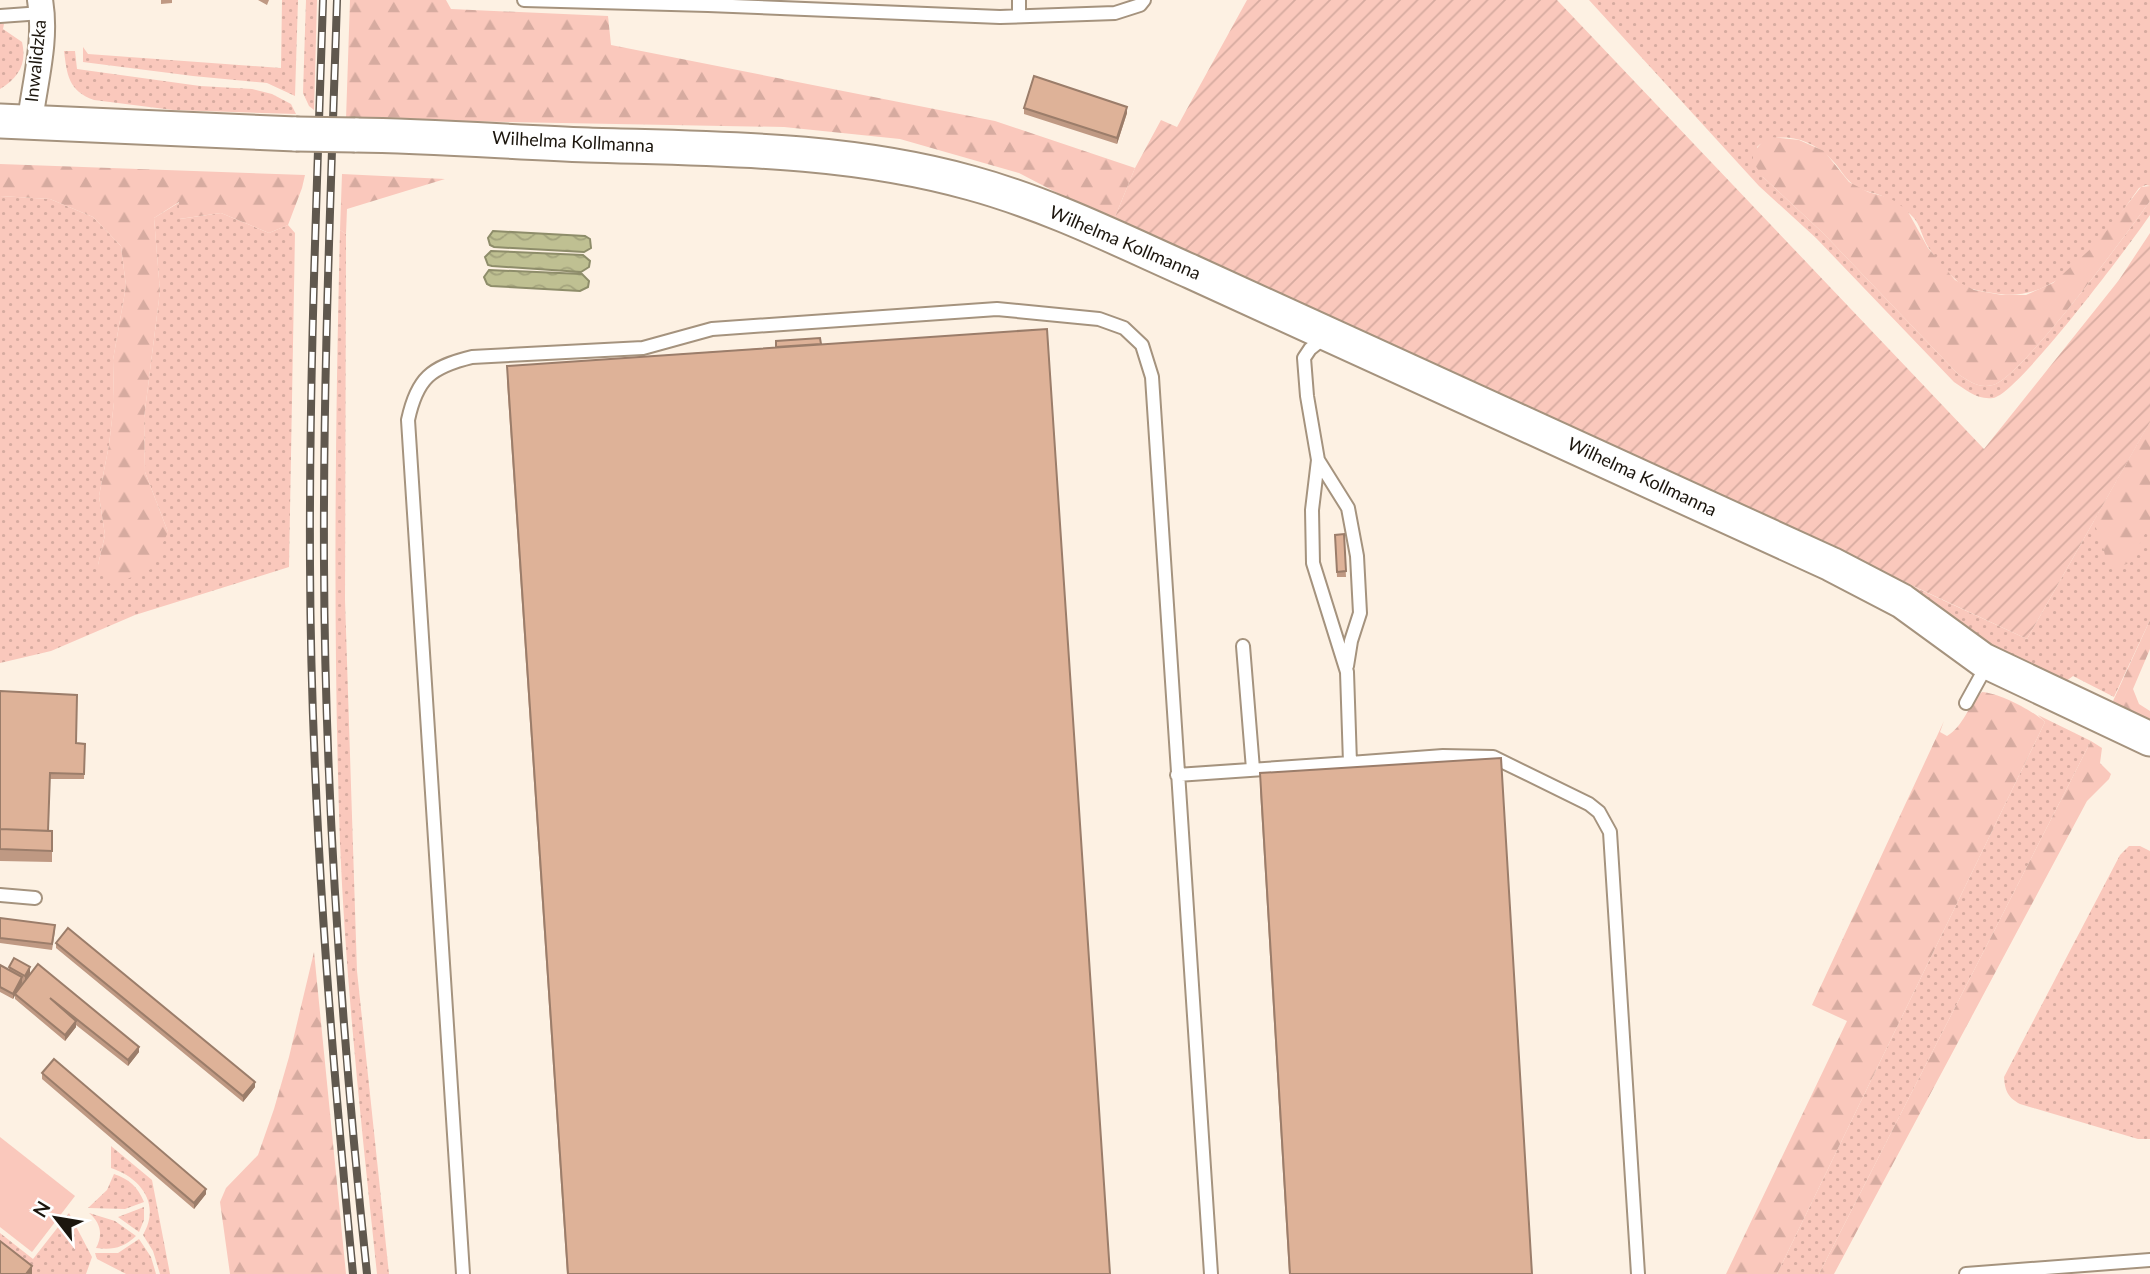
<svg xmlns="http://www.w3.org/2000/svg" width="2150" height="1274" font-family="Lato,sans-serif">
<defs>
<pattern id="grass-dots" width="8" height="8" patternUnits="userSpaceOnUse" patternTransform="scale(1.75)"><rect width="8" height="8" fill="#fac8bc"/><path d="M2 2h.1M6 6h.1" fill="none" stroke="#d6aba0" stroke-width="1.8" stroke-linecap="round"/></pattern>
<pattern id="forest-firs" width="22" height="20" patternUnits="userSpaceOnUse" patternTransform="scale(1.75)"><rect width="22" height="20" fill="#fac8bc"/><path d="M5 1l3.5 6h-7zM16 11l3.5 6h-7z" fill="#d6aba0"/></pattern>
<pattern id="garden-furrows" width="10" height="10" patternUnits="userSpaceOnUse" patternTransform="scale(1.75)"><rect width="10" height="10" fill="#fac8bc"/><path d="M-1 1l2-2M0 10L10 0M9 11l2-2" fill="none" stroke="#d6aba0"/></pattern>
<pattern id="water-waves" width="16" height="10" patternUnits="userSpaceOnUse" patternTransform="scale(1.75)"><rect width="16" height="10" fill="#bfc092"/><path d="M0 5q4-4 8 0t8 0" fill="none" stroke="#a4a47d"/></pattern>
</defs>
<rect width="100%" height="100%" fill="#fdf1e3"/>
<!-- grass -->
<path fill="url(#grass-dots)" d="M282,0H298L295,96L267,83L193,76L83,62V47L88,54L281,68Z
M306,0H317L314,110L309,106L303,93Z
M1589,0H2150V186L2146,185L2139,188C2105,235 2060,307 1993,293C1979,291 1964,289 1954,278C1944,269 1934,257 1927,245C1922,237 1920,224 1913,217C1906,209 1887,197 1877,194C1870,192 1864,191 1857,187C1846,181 1841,169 1832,160C1814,140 1779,128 1757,147L1763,177L1823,233L1958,374C1969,381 1979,389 1993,385C2021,378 2128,232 2150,201V215C2131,243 2018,394 1993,398C1977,400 1966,390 1954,382L1816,238L1759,186Z
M0,24H4L3,29L22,42C27,64 19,77 0,89Z
M64,51H75L77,69L200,86L252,89L272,94L291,104L296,114L173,110L94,100C68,91 67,74 64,51Z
M0,196L50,199L93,217L121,246L126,286L113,360L114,402L109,445L99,496L105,535L98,565L168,532L145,472L144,418L160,291L154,218L180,202V219L221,213L269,233L288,225L295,233L289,567L135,615L51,651L0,663Z
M340,230L346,234L345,600L357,971L389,1274H377C362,1131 346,987 340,843C333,639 335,435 340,230Z
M2150,422V620L2114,697L2073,676L2065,682L1983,643L1908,584L2027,639Z
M2038,715L2091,741L1819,1274H1777L2045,722Z
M2129,846H2140L2150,851V1139H2138L2020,1104C2007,1097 2005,1090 2004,1077L2120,855Z
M111,1146L152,1180L170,1274H160L153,1251L143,1235C161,1204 141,1178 111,1168Z
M114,1174C129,1179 138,1187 144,1202L125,1209L88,1208L107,1190Z
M144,1207V1220L139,1232L118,1217Z
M69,1213L92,1257L86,1274H28L0,1252V1233L33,1259Z
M89,1213L115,1221L136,1236C123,1248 113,1250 96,1248C103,1235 101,1223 89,1213Z
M139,1239L151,1257L156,1274H126L97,1259L95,1253H118Z"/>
<!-- forest -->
<path fill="url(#forest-firs)" d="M350,0H446L451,9L608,16L611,45L995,121L1135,168L1113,222L1019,173L900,139L784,127L346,119Z
M1772,137L1799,140L1824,151L1849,182L1868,192L1890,198L1907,210L1928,248L1955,280L1974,290L2002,295H2026L2053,283L2096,244L2141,187L2150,186V201C2128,232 2021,378 1993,385C1979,389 1969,381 1958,374L1823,233L1763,177L1753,162V153L1763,141Z
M0,164L305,175L302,188L288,225L269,233L221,213L179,219V202L154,218L160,291L144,418L145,472L168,532L151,569L115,584L98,565L105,535L99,496L109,445L114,402L113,360L126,286L121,246L93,217L50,199L0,196Z
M342,174L445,179L347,209L346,234L340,230Z
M2150,422V524L2130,563C2107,572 2106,560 2102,542C2100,534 2095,529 2094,521Z
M2150,620V649L2133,689L2139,704L2150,711V720L2116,704L2113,701Z
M1982,692C1999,693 2032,710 2045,722L1777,1274H1726L1847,1021L1812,1005L1944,721L1940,732L1947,736C1964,726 1968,705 1982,692Z
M2091,741L2102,748L2100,763L2111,774L2109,779L2087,801L1834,1274H1819Z
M314,952L346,1274H230L220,1202L226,1188L258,1155L274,1109L289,1057Z"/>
<!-- garden -->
<path fill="url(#garden-furrows)" d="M1247,0H1557L1984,449L2119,280L2150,233V422L2027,639L1823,544L1113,222L1135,168L1161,120L1177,127Z"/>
<!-- pitch -->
<path fill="#fac8bc" d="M0,1137L75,1196L32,1252L0,1227Z"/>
<!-- water -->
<path fill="url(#water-waves)" stroke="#8e8d6a" stroke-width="2" d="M493,231L585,236L590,239L591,248L584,252L494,247L490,245L488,238Z
M491,251L583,255L590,261L589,267L581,272L492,266L488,265L485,257Z
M489,270L582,274L589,281L588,287L580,291L491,286L487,284L484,277Z"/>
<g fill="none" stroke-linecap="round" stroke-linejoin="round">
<!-- lane casing -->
<g stroke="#a5937e" stroke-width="16">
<path id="lane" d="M524,0L708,5L1000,17L1115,13L1140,5L1144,0
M0,16L42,13
M1019,16V0
M1318,460L1348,508L1357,556L1360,613L1351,641L1347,666
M1243,646L1253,769
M1966,703L1988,663
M1350,763L1443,756L1493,757L1589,804L1599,812L1610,832L1638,1274
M1177,775L1350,763L1347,672L1313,563L1312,510L1318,460L1307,396L1304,358L1310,349L1325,337
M0,895L35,898
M463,1274L408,420C417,378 431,367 472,357L643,348L712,329L997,309L1099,319L1124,328L1142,345L1152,377L1211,1274
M1966,1274L2150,1260"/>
</g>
<!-- street casing -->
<g stroke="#a5937e" stroke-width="28">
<path id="street" d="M30,121C35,81 47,40 40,0"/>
</g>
<!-- secondary casing -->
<g stroke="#a5937e" stroke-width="37">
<path id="secondary" d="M0,121L296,134
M355,135C433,136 510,142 588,145C717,149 846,148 971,183C1048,204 1120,240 1192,272L1831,564L1902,601L1983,660L2150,739"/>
</g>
<!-- lane -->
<use href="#lane" stroke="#fff" stroke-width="12"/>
<!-- street -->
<use href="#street" stroke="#fff" stroke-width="24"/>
<!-- secondary -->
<use href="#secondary" stroke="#fff" stroke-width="33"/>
<!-- rail casing -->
<g stroke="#60584e" stroke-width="8">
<path id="rail" d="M323,0C317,188 309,376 310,564C311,801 330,1038 353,1274
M337,0C331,188 323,376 324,564C325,802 342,1038 367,1274"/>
</g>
<!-- rail -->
<use href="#rail" stroke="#fff" stroke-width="5" stroke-dasharray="16" stroke-linecap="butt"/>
<!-- secondary-bridge casing -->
<g stroke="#a5937e" stroke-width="37" stroke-linecap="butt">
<path id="secondary-bridge" d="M296,134L355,135"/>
</g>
<!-- secondary-bridge -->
<use href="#secondary-bridge" stroke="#fff" stroke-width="33"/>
</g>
<!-- wall -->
<path fill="#bf9983" d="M161,0H172V3L161,4Z
M258,0H269L267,5Z
M1024,108L1127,113L1117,144L1024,114Z
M821,344L1110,1274H567L507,382V366Z
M1344,534L1346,577H1337L1335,535Z
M0,691L76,743L85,744L84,779H50L48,831H52V862L0,861Z
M1260,773L1532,1274H1289L1260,790Z
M0,918L55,931L52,950L0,943Z
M56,943L255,1087L243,1102L56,948Z
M0,965L9,970V967L30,973L27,978L139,1052L128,1066L76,1025V1027L65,1041L15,999V995L13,999L0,992Z
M42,1073L206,1194L194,1209L42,1079Z"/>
<!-- shaded-wall -->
<path fill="#9b7d6a" d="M1127,107V113L1117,144V138Z
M30,967V973L25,982V976Z
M22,977V983L13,999V994Z
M76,1021V1027L65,1041V1035Z
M139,1047V1052L128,1066V1060Z
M255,1082V1087L243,1102V1096Z
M206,1189V1194L194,1209V1203Z
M32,1266V1274H26Z"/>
<!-- building -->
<path fill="#deb298" stroke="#9b7d6a" stroke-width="2" d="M1034,76L1127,107L1117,138L1024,108Z
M1047,329L1110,1274H568L507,366Z
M820,338L821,344L776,347V341Z
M1344,534L1346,571L1337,572L1335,535Z
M0,691L77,695L76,743L85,744L84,774L50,773L48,831L0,829Z
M1501,758L1532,1274H1290L1260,773Z
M0,829L52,831V851L0,849Z
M0,918L55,925L52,944L0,938Z
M68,928L255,1082L243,1096L56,943Z
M14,958L30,967L25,976L9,967Z
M38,964L139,1047L128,1060L50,998L76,1021L65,1035L15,994Z
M0,965L22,977L13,994L0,987Z
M54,1059L206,1189L194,1203L42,1073Z
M0,1241L32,1266L26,1274H0Z"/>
<g text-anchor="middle" stroke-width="5" stroke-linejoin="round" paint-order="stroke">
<!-- street labels -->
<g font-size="18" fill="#1c160e" stroke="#fff">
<text transform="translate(36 61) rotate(-84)" y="6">Inwalidzka</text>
<text transform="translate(573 142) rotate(3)" y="6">Wilhelma Kollmanna</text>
<text transform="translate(1125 243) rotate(23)" y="6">Wilhelma Kollmanna</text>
<text transform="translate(1642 477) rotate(25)" y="6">Wilhelma Kollmanna</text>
</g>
</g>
<!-- north arrow -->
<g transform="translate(56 1218) rotate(301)" stroke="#ffffff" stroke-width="5" paint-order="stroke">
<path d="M0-5L12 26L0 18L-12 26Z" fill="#1c160e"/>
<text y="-10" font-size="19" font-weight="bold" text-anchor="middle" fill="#1c160e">N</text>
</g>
</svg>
